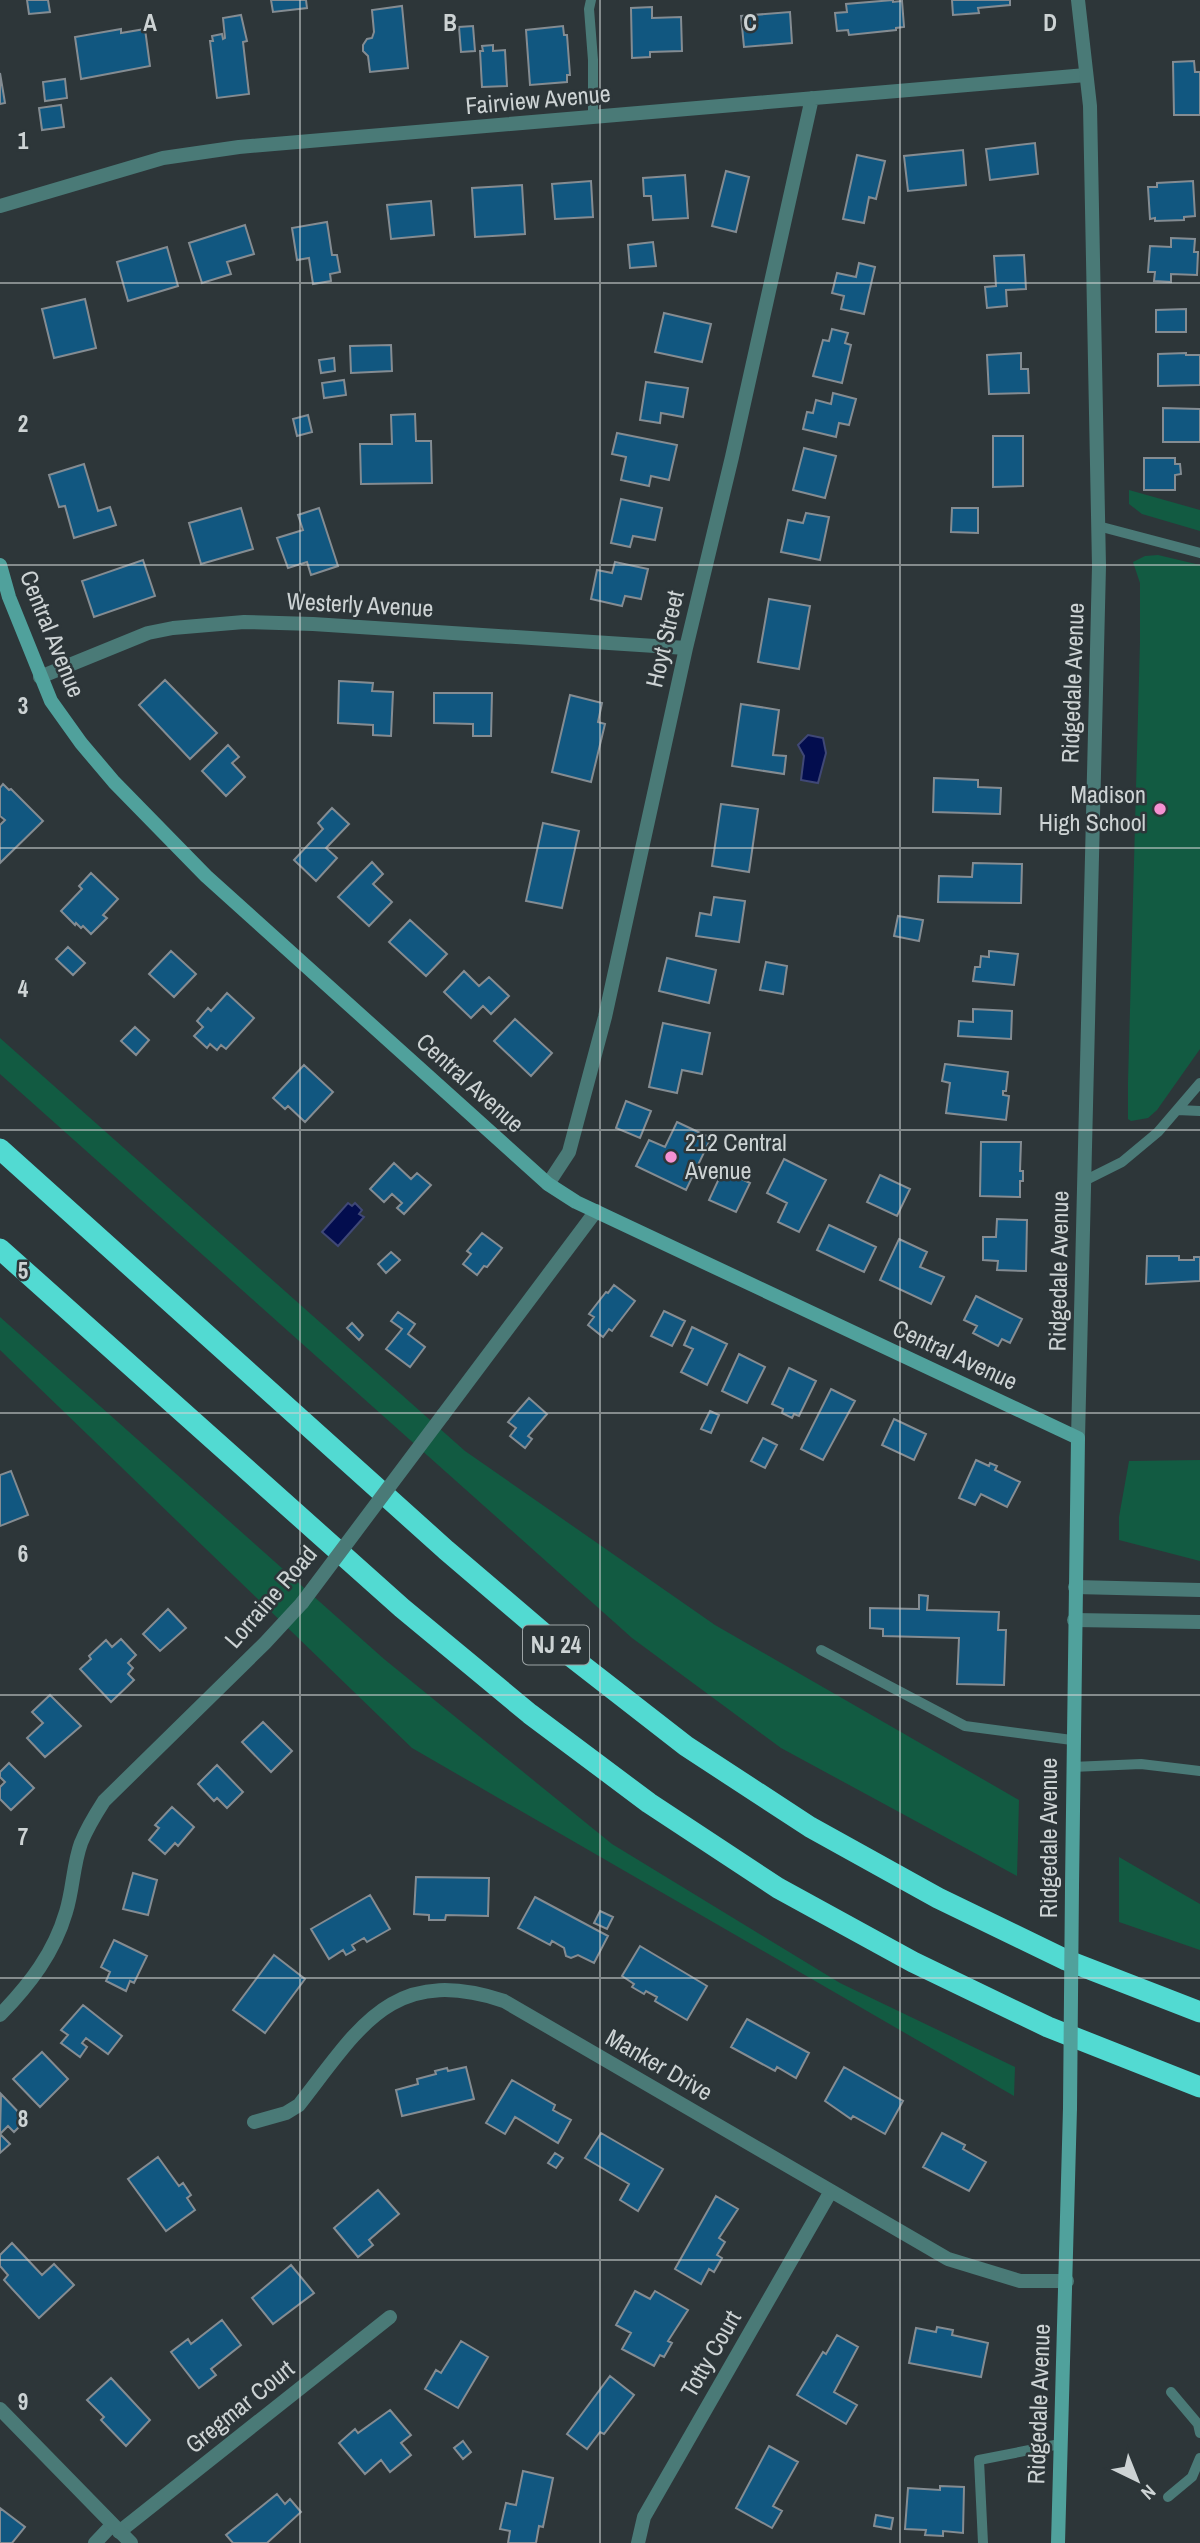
<svg xmlns="http://www.w3.org/2000/svg" width="1200" height="2543" font-family="'Archivo Narrow',sans-serif">
<rect width="100%" height="100%" fill="#2d3639"/>
<!-- green -->
<path fill="#125b42" d="M1129,490L1200,510V531L1142,514L1129,504Z
M1158,555L1200,565V1049L1157,1110L1148,1118L1131,1121L1128,1119V1083L1140,641V583L1133,562L1145,556Z
M0,1038L465,1451L715,1625L1019,1800L1017,1876L781,1748L632,1638L0,1074Z
M0,1317L384,1659L612,1844L840,1983L1015,2067L1014,2096L412,1748L0,1350Z
M1200,1460V1561L1119,1540V1517L1129,1461Z
M1119,1857L1200,1904V1950L1119,1922Z"/>
<!-- water -->
<path fill="#030d4e" stroke="#404876" stroke-width="2" d="M808,735L823,738L826,753L818,783L801,780L804,756L798,745Z
M348,1203L352,1206L355,1203L362,1210L359,1214L364,1217L338,1246L322,1232Z"/>
<!-- building -->
<path fill="#115780" stroke="#848c92" stroke-width="2" d="M27,0H48L50,12L29,14Z
M271,0H306L307,8L273,12Z
M893,0V2L902,1L904,27L896,28V30L849,35L848,30L837,31L835,13L847,12L846,4Z
M952,0H1010V5L978,8L979,13L953,15Z
M402,6L408,68L370,72L368,56L363,51V45L367,39L372,38L374,32L372,10Z
M652,7V18L681,17L682,51L650,52V57L632,58L631,8Z
M790,12L792,43L744,47L741,16Z
M241,15L247,41L243,42L249,94L217,98L210,41H213L212,36L222,34L223,39L225,38L223,18Z
M473,26L475,51L461,52L459,27Z
M563,26L564,35H567L570,75H567V82L530,85L526,30Z
M121,29V33L145,29L150,66L81,79L75,37Z
M493,45V51L505,50L507,86L482,87L480,51H483L482,46Z
M1194,61L1195,72H1200V115H1174L1173,62Z
M0,73L5,103L0,104Z
M65,79L67,98L45,101L43,82Z
M61,105L64,127L42,130L39,108Z
M1035,143L1038,174L990,180L986,149Z
M963,150L966,185L908,191L904,156Z
M857,155L885,161L876,199L869,197L864,223L843,219Z
M726,171L749,177L736,232L712,226Z
M685,175L688,218L653,220L651,196H644L643,178Z
M591,181L593,217L555,219L552,184Z
M1193,181L1195,216L1184,217V220L1155,221V218L1150,219L1148,187H1157V183Z
M522,185L525,234L475,237L472,188Z
M431,201L434,235L391,239L387,205Z
M327,222L332,255H337L340,272L330,274L331,281L313,284L309,258L297,260L292,228Z
M245,225L254,254L227,262L231,274L202,283L189,243Z
M1171,238L1195,239L1194,252H1198L1197,275L1171,274V282L1154,281L1155,272H1148L1150,246L1171,247Z
M653,242L656,266L630,268L628,245Z
M167,247L178,286L128,301L117,262Z
M1024,255L1026,289L1006,290L1007,306L987,308L985,287L996,286L994,256Z
M859,263L875,267L864,314L841,309L844,296L832,293L837,273L856,277Z
M85,299L96,348L54,358L42,309Z
M1186,309V332H1156V310Z
M664,313L711,324L702,362L655,352Z
M832,329L848,333L845,343L851,345L842,383L813,376L823,340L829,341Z
M391,345L392,371L351,373L350,346Z
M1021,353V369H1028L1029,393L989,394L987,355Z
M1186,353V355H1200V385L1158,386V354Z
M334,358L335,371L321,373L319,360Z
M344,380L346,395L324,398L322,383Z
M646,382L688,388L683,417L661,413L660,423L640,420Z
M833,393L856,399L849,425L839,423L836,437L803,429L807,412L813,413L816,400L831,404Z
M1163,408L1200,409V442H1163Z
M415,414L416,441H431L432,483L361,484L360,444H392L391,415Z
M308,415L312,432L297,436L293,419Z
M617,433L677,445L669,480L651,476L649,486L621,480L626,457L612,454Z
M993,436H1023V486L993,487Z
M804,448L836,456L825,498L793,490Z
M1144,458H1175V464H1180L1181,474L1175,475V490H1144Z
M84,464L98,511L110,507L116,525L74,538L65,506L59,507L49,475Z
M621,499L662,508L655,540L633,536L630,547L611,543Z
M241,508L253,549L201,564L189,523Z
M319,508L338,566L311,575L307,562L288,568L277,538L303,530L298,515Z
M952,508H978V533L951,532Z
M806,513L829,517L820,560L781,552L788,520L803,523Z
M143,560L155,596L94,617L82,581Z
M615,562L648,569L641,599L625,596L622,606L591,599L597,570L612,573Z
M769,599L810,606L799,669L758,662Z
M165,680L217,733L190,759L139,705Z
M339,681L373,683L372,691L393,692L391,736L373,735V725L338,723Z
M434,693H492L491,736H473V724L434,723Z
M570,695L602,703L598,722L605,724L591,782L552,772Z
M741,704L779,710L773,755L786,756L784,774L732,766Z
M228,745L239,757L232,763L245,777L226,796L202,771Z
M934,778L978,780V787L1001,788L1000,814L933,812Z
M3,784L9,790L11,789L43,821L0,863V825L5,820L0,816V788Z
M721,804L758,809L749,872L712,866Z
M332,808L349,824L326,848L337,858L316,881L294,860L323,829L318,823Z
M543,823L579,831L562,908L526,901Z
M372,862L383,874L373,884L392,902L369,926L338,897Z
M973,863L1022,864L1021,903L938,902L939,876L972,877Z
M91,873L118,899L103,915L107,918L91,934L83,926L81,928L76,923L75,925L61,911L82,889L79,886Z
M714,897L745,901L739,942L696,936L700,913L711,915Z
M898,916L923,920L919,941L894,936Z
M410,920L447,954L426,976L389,942Z
M68,947L85,963L73,975L56,959Z
M171,951L196,974L174,997L149,974Z
M989,951L1018,954L1014,985L973,981L975,967H980L981,956L989,957Z
M667,958L716,970L709,1003L659,991Z
M766,962L787,966L783,994L760,990Z
M464,971L479,986L489,977L509,996L491,1014L483,1006L471,1018L444,992Z
M227,993L254,1018L226,1049L221,1045L217,1050L210,1044L207,1048L194,1036L203,1027L197,1021L208,1008L211,1011Z
M973,1009L1012,1011L1011,1039L958,1036L959,1021L973,1022Z
M515,1019L552,1053L531,1076L494,1041Z
M663,1023L710,1033L702,1074L682,1070L677,1093L649,1087Z
M135,1027L149,1040L136,1055L121,1041Z
M945,1064L1008,1072L1006,1091H1003V1095L1009,1096L1006,1120L946,1113L950,1083L942,1081Z
M304,1065L333,1092L305,1122L288,1106L285,1109L273,1098Z
M626,1101L651,1111L640,1138L616,1128Z
M677,1122L711,1138L686,1190L636,1166L649,1140L665,1147Z
M981,1142H1021L1020,1171H1023V1181H1020V1197L980,1196Z
M784,1159L826,1180L799,1232L778,1222L787,1203L767,1193Z
M394,1163L411,1179L417,1173L431,1185L404,1214L397,1208L402,1203L392,1194L384,1202L370,1189Z
M723,1170L750,1183L736,1212L709,1200Z
M880,1175L910,1189L897,1216L867,1202Z
M997,1219L1027,1220L1026,1271L997,1270L998,1261L983,1260V1237H996Z
M829,1225L876,1247L864,1272L817,1250Z
M482,1233L502,1248L487,1267L484,1266L477,1275L463,1264L471,1254L467,1251Z
M899,1239L927,1252L920,1267L944,1277L931,1304L880,1280Z
M391,1252L400,1260L386,1273L378,1264Z
M1147,1256H1179V1260H1194V1257H1200V1281L1146,1284Z
M614,1285L635,1301L612,1331L609,1329L603,1337L588,1325L594,1317L589,1314L606,1292L608,1293Z
M976,1296L1022,1319L1010,1343L1002,1339L998,1346L973,1333L977,1326L964,1320Z
M664,1311L685,1321L672,1346L651,1336Z
M398,1312L415,1324L408,1334L425,1347L410,1367L386,1349L402,1329L391,1321Z
M352,1323L363,1335L359,1340L347,1328Z
M692,1327L727,1344L707,1385L681,1372L693,1349L684,1345Z
M739,1354L765,1367L747,1403L722,1391Z
M789,1368L816,1381L799,1416L794,1414L792,1418L782,1413L783,1409L772,1404Z
M831,1389L855,1401L823,1460L801,1449Z
M529,1398L547,1414L528,1436L532,1439L525,1448L510,1436L516,1428L508,1422Z
M710,1411L719,1415L711,1433L701,1429Z
M894,1419L926,1434L914,1460L882,1445Z
M763,1438L777,1445L765,1468L751,1461Z
M976,1460L989,1466L990,1463L997,1466L995,1470L1020,1482L1007,1507L981,1494L975,1505L959,1498Z
M11,1471L28,1515L0,1526V1475Z
M919,1595L928,1596L927,1610L999,1612L998,1630H1006L1004,1685L957,1684L959,1638L883,1636V1629L870,1628V1608L919,1609Z
M168,1609L186,1628L160,1651L143,1634Z
M121,1639L136,1655L128,1663L133,1668L128,1674L134,1680L111,1702L80,1669L91,1659L89,1656L106,1640L112,1647Z
M50,1695L81,1726L45,1757L27,1738L43,1723L32,1712Z
M263,1722L292,1751L271,1772L242,1742Z
M9,1763L34,1788L11,1810L0,1799V1787L5,1782L0,1777V1772Z
M217,1765L243,1792L227,1808L217,1798L214,1801L198,1784Z
M172,1807L194,1827L178,1846L175,1843L165,1854L149,1840L159,1828L155,1825Z
M133,1873L157,1880L148,1915L123,1909Z
M416,1877L489,1878L488,1916L446,1915L445,1920H429V1915L414,1914Z
M370,1895L390,1929L367,1942L364,1938L352,1945L355,1950L346,1955L343,1950L329,1959L311,1929Z
M535,1897L608,1936L594,1963L578,1955L571,1958L566,1956L564,1948L552,1941L550,1945L518,1928Z
M600,1911L613,1917L607,1929L594,1923Z
M114,1940L147,1956L134,1983L130,1981L126,1991L106,1981L110,1972L101,1967Z
M640,1946L707,1986L687,2020L655,2001L657,1997L646,1991L644,1994L632,1987L634,1984L622,1976Z
M274,1955L305,1979L265,2033L233,2010Z
M83,2005L122,2036L108,2054L86,2038L82,2043L87,2047L80,2057L61,2043L68,2035L61,2030Z
M747,2019L809,2053L796,2078L777,2067L775,2071L731,2047Z
M42,2052L68,2079L40,2107L13,2079Z
M466,2067L474,2099L402,2116L396,2090L418,2084L417,2079L436,2074L435,2071L447,2068L448,2071Z
M844,2067L903,2101L885,2134L853,2116L851,2119L825,2101Z
M512,2080L555,2105L553,2110L571,2120L558,2143L515,2117L505,2134L486,2123Z
M1,2094L26,2120L14,2132L8,2126L0,2134Z
M601,2133L663,2169L638,2211L620,2200L629,2184L585,2158Z
M942,2133L965,2145L963,2149L986,2162L969,2191L923,2167Z
M0,2134L10,2144L0,2153Z
M555,2153L563,2158L556,2168L548,2163Z
M158,2157L179,2186L183,2183L191,2195L187,2198L195,2210L166,2231L128,2179Z
M378,2190L399,2214L369,2240L373,2245L358,2257L334,2228Z
M716,2196L738,2209L719,2238L725,2242L717,2255L722,2258L714,2272L709,2269L701,2284L675,2269Z
M12,2243L42,2275L54,2264L74,2285L39,2318L4,2280L8,2275L0,2266V2255Z
M291,2265L314,2293L273,2324L252,2298Z
M635,2291L650,2299L655,2291L688,2310L668,2341L672,2343L664,2357L660,2355L654,2366L622,2349L631,2333L616,2325Z
M222,2320L241,2345L211,2369L216,2375L199,2388L171,2352L188,2339L191,2344Z
M937,2327L953,2330L952,2335L988,2343L981,2377L909,2363L916,2328L936,2332Z
M837,2335L858,2347L834,2392L857,2405L846,2424L797,2395L823,2352L826,2354Z
M461,2341L488,2357L458,2408L425,2389L436,2370L441,2373Z
M610,2376L634,2395L604,2434L600,2432L587,2449L567,2434Z
M111,2378L150,2420L126,2446L101,2420L104,2417L87,2400Z
M390,2410L411,2435L401,2443L411,2455L390,2472L381,2460L365,2474L339,2443L355,2429L358,2433Z
M463,2441L471,2452L463,2459L454,2448Z
M769,2446L798,2462L773,2506L782,2511L772,2528L736,2508Z
M523,2471L553,2478L543,2527L539,2526L536,2543H508L510,2531L500,2529L506,2503L516,2505Z
M940,2486L964,2487L963,2533L943,2531V2536L925,2535L926,2530L905,2529L908,2488L940,2490Z
M277,2494L285,2504L290,2499L301,2512L267,2543H233L226,2535Z
M0,2508L25,2527L12,2543H0Z
M876,2515L893,2518L891,2529L874,2526Z"/>
<g fill="none" stroke-linecap="round" stroke-linejoin="round">
<!-- service -->
<path stroke="#4a7a77" stroke-width="10" d="M591,0L589,9L593,60V117
M1098,526L1200,553
M1177,1110L1200,1111
M1084,1181L1122,1162L1158,1132L1200,1083
M821,1650L965,1726L1072,1740
M1072,1767L1141,1764L1200,1771
M1171,2392L1198,2424L1200,2433
M1168,2497L1192,2477L1200,2458
M983,2543L979,2460L1060,2444"/>
<!-- minor -->
<path stroke="#4a7a77" stroke-width="14" d="M0,206L163,158L239,147L1086,75
M40,677L148,633L173,628L244,622L313,624L686,648
M548,1184L569,1152L605,1017L686,648L732,457L812,98
M443,1415L596,1211
M1075,1587L1200,1590
M1074,1620L1200,1622
M0,2015C30,1984 54,1953 66,1912C73,1890 73,1865 81,1843C87,1828 95,1815 104,1801L265,1643L302,1603
M254,2122L286,2113L299,2105C360,2027 392,1964 504,2001L948,2259L1020,2281H1067
M119,2532L390,2317
M95,2543L112,2525
M638,2543L644,2517L831,2191"/>
<!-- tertiary -->
<path stroke="#4a7a77" stroke-width="14" d="M1078,1438L1099,566L1090,106L1078,0
M0,2409L131,2543"/>
<!-- secondary -->
<path stroke="#50a19c" stroke-width="14" d="M0,565L9,597L51,701L81,743L114,782L206,876L548,1184L576,1202L1078,1438L1072,1886
M1058,2543L1070,2108"/>
<!-- motorway -->
<path stroke="#52dad2" stroke-width="21" d="M0,1149L446,1550L569,1655L686,1746L810,1827L938,1898L1066,1960L1200,2012
M0,1249L402,1608L530,1714L649,1803L778,1888L913,1962L1048,2027L1200,2087"/>
<!-- minor-bridge -->
<path stroke="#4a7a77" stroke-width="14" d="M302,1603L443,1415"/>
<!-- secondary-bridge -->
<path stroke="#50a19c" stroke-width="14" d="M1070,2108L1072,1886"/>
</g>
<!-- grid -->
<path fill="none" stroke="#cdd3d4" stroke-width="2" stroke-opacity="0.55" d="M300,0V2543M600,0V2543M900,0V2543M0,283H1200M0,565H1200M0,848H1200M0,1130H1200M0,1413H1200M0,1695H1200M0,1978H1200M0,2260H1200"/>
<!-- markers -->
<g fill="#f591d2" stroke="#2d3639" stroke-width="2.5">
<circle cx="1160" cy="809" r="7"/>
<circle cx="671" cy="1157" r="7"/>
</g>
<g text-anchor="middle" stroke-width="5" stroke-linejoin="round" paint-order="stroke">
<!-- shield labels -->
<rect fill="#2d3639" stroke="#9da4a6" stroke-width="2" x="523" y="1625.5" width="66" height="39" rx="5"/>
<g font-size="23" font-weight="bold" fill="#cdd3d4">
<text x="556" y="1653">NJ 24</text>
</g>
<!-- street labels -->
<g font-size="24" fill="#cdd3d4" stroke="#2d3639">
<text transform="translate(538 100) rotate(-5)" y="8">Fairview Avenue</text>
<text transform="translate(360 605) rotate(3)" y="8">Westerly Avenue</text>
<text transform="translate(52 634) rotate(68)" y="8">Central Avenue</text>
<text transform="translate(665 639) rotate(-77)" y="8">Hoyt Street</text>
<text transform="translate(1073 683) rotate(-88)" y="8">Ridgedale Avenue</text>
<text transform="translate(470 1083) rotate(42)" y="8">Central Avenue</text>
<text transform="translate(1059 1271) rotate(-89)" y="8">Ridgedale Avenue</text>
<text transform="translate(955 1355) rotate(25)" y="8">Central Avenue</text>
<text transform="translate(271 1597) rotate(-49)" y="8">Lorraine Road</text>
<text transform="translate(1049 1838) rotate(-90)" y="8">Ridgedale Avenue</text>
<text transform="translate(659 2065) rotate(30)" y="8">Manker Drive</text>
<text transform="translate(711 2354) rotate(-60)" y="8">Totty Court</text>
<text transform="translate(1039 2404) rotate(-88)" y="8">Ridgedale Avenue</text>
<text transform="translate(240 2407) rotate(-39)" y="8">Gregmar Court</text>
</g>
<!-- poi labels -->
<g font-size="24" fill="#cdd3d4" stroke="#2d3639" text-anchor="end">
<text x="1146" y="803">Madison<tspan x="1146" dy="28">High School</tspan></text>
<text x="685" y="1151" text-anchor="start">212 Central<tspan x="685" dy="28">Avenue</tspan></text>
</g>
</g>
<g font-size="23" text-anchor="middle" font-weight="bold" fill="#cdd3d4" stroke="#2d3639" stroke-width="5" stroke-linejoin="round" paint-order="stroke">
<text x="150" y="31">A</text>
<text x="450" y="31">B</text>
<text x="750" y="31">C</text>
<text x="1050" y="31">D</text>
<text x="23" y="149">1</text>
<text x="23" y="432">2</text>
<text x="23" y="714">3</text>
<text x="23" y="997">4</text>
<text x="23" y="1279">5</text>
<text x="23" y="1562">6</text>
<text x="23" y="1845">7</text>
<text x="23" y="2127">8</text>
<text x="23" y="2410">9</text>
</g>
<!-- north arrow -->
<g transform="translate(1137 2480) rotate(137)" stroke="#2d3639" stroke-width="5" paint-order="stroke">
<path d="M0-5L12 26L0 18L-12 26Z" fill="#cdd3d4"/>
<text y="-10" font-size="19" font-weight="bold" text-anchor="middle" fill="#cdd3d4">N</text>
</g>
</svg>
